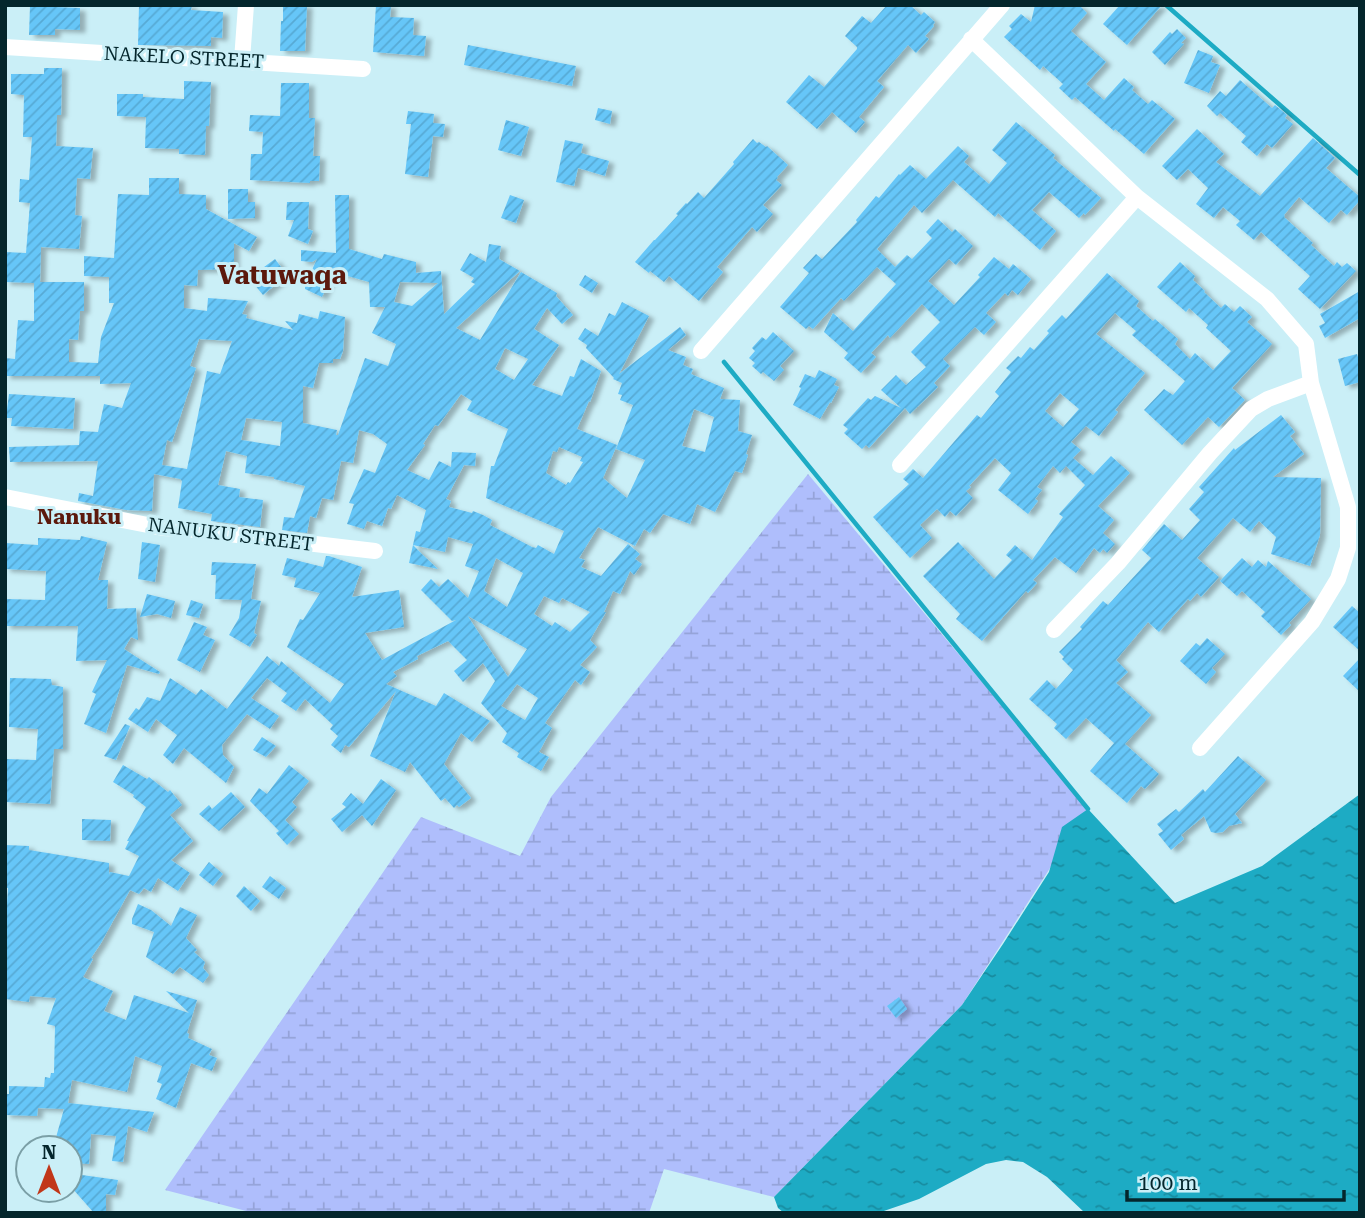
<svg xmlns="http://www.w3.org/2000/svg" width="1365" height="1218" font-family="'Roboto Serif',serif">
<defs>
<pattern id="wetland-marsh" width="20" height="14" patternUnits="userSpaceOnUse" patternTransform="scale(1.75)"><rect width="20" height="14" fill="#afbefc"/><path d="M1 5h8M5 5V1M11 12h8M15 12V8" fill="none" stroke="#95a3d8"/></pattern>
<pattern id="water-ripples" width="26" height="14" patternUnits="userSpaceOnUse" patternTransform="scale(1.75)"><rect width="26" height="14" fill="#1dabc4"/><path d="M2 4q2-2 4 0t4 0M15 11q2-2 4 0t4 0" fill="none" stroke="#178b9f"/></pattern>
<pattern id="building-hatch" width="6" height="6" patternUnits="userSpaceOnUse" patternTransform="scale(1.75)"><rect width="6" height="6" fill="#66c6f8"/><path d="M-1 1l2-2M0 6l6-6M5 7l2-2" fill="none" stroke="#57aad5"/></pattern>
<filter id="shadow"><feDropShadow dx="5.5" dy="3" stdDeviation="2" flood-color="#0004"/></filter>
</defs>
<rect width="100%" height="100%" fill="#caeff7"/>
<!-- wetland -->
<path fill="url(#wetland-marsh)" d="M808,474L1088,809L962,1005L774,1197L664,1169L649,1213H254L165,1190L421,817L520,856L551,797Z"/>
<!-- water -->
<path fill="url(#water-ripples)" d="M1360,794V1213H1085L1047,1177L1023,1162L1006,1160L986,1164L919,1199L878,1213H784L778,1208L774,1197L962,1005L1003,944L1049,872L1062,827L1088,809L1175,903L1262,866Z"/>
<g fill="none" stroke-linecap="round" stroke-linejoin="round">
<!-- stream -->
<path stroke="#1dabc4" stroke-width="4.5" d="M1166,5L1360,175
M724,362L1088,809"/>
</g>
<!-- building -->
<path fill="url(#building-hatch)" fill-rule="evenodd" filter="url(#shadow)" d="M139,5H192L191,10L223,12L222,38L211,37V46L138,45Z
M283,5H307L305,51H280L281,21H283Z
M376,5H391L390,17L414,18L413,35L426,36L424,56L373,52Z
M887,5H910L921,15L924,12L935,22L933,25L934,26L925,36L929,39L916,53L908,45L877,81L884,87L859,117L865,122L856,133L832,112L817,129L786,102L809,75L824,87L857,49V47L845,36L862,16L871,23Z
M1035,5H1079L1087,13L1071,31L1106,62L1086,84L1104,100L1124,78L1134,87L1132,90L1148,104L1152,100L1175,119L1144,154L1115,129L1114,131L1075,97L1072,100L1059,88L1063,84L1043,66L1040,70L1004,37L1012,29L1009,26L1021,14L1031,22Z
M1120,5H1162L1127,45L1103,24Z
M30,6L80,8V30L55,29V35H29Z
M1177,29L1186,38L1181,43L1184,44L1165,65L1152,52L1170,32L1172,34Z
M468,45L576,66L572,86L464,65Z
M1198,50L1213,56L1211,62L1220,65L1209,93L1184,83Z
M44,68H62L61,115H57L56,146L93,148L90,179L77,178L75,215L82,216L79,249L41,247L40,282H84V311H80L78,340L69,339V362L98,363L101,337L114,303H109V277L84,276V256L114,258L118,194L149,195V178H179V194L206,195V209L257,237L249,251L234,243V269L198,270L197,286L184,285V308L207,311L208,298L248,301L242,314L247,315L246,318L293,330L285,321L297,323L299,314L318,319L320,311L345,317L343,351L340,359H333V363H319L313,388L303,386V423L337,430L336,435H338L365,358L388,366L396,344L372,333L385,307H370L369,282L333,272L322,297L305,289V285L317,259L312,262L301,261V250L336,253L335,195H349V249L382,259L384,254L416,262V273L441,271L444,314L475,284L471,282L474,278L460,270L470,253L486,262L489,244L501,246L499,259L520,271L456,328L480,340L521,272L557,293L556,296L573,315L562,324L547,308L534,329L559,345L532,385L562,396L570,376L574,377L581,359L601,371L590,402L589,401L577,429L617,445L603,478L627,498L645,460L616,449L633,405L620,400L622,395L618,394L622,383L613,379L614,378L586,348L587,345L578,339L585,328L598,336L609,313L615,316L622,302L649,316L619,374L680,327L686,335L668,350L686,357L683,365L693,369L691,374L724,388L720,399L740,400L738,431L752,435L746,454L748,455L742,473L735,471L715,512L697,504L690,524L663,514L650,533L644,529L635,546L598,527L579,558L585,560L581,567L601,576L628,544L640,554L635,559L642,564L634,575L630,571L620,594L613,591L604,612H606L590,640L597,647L580,665L590,672L581,685L575,680L545,723L552,728L539,752L549,757L541,771L517,757L519,753L502,742L507,733L481,703L495,681L483,663L463,682L454,671L467,660L448,641L417,656L418,659L393,672L397,676L386,684L436,706L444,693L490,721L472,742L461,733L444,764L471,798L459,807L457,805L454,808L445,798L441,801L410,762L405,772L370,756L396,691L349,747L345,745L341,753L331,745L338,736L330,729L333,725L305,699L296,711L281,701L287,693L267,678L251,698L279,716L270,729L247,714L222,745L223,755L234,767L226,783L184,748L173,764L163,755L177,735L156,719L148,732L128,719L136,708L139,710L147,697L160,701L170,678L196,695L201,689L227,709L267,656L279,666L281,661L330,703L344,684L287,647L300,619L303,620L320,593L294,587L296,578L282,575L287,558L323,567L326,556H329L362,567L352,597L399,590L404,627L365,633L382,660L456,620L452,621L421,590L431,579L439,587L448,579L468,598L479,571L465,566L473,544L448,537L445,552L413,545L416,531L420,532L426,510L397,495L391,509L388,508L382,526L367,521L364,529L347,524L354,504L349,503L364,469L375,473L387,444L373,434L359,430L353,463L341,461L333,500L322,498L316,518L310,516L307,533L282,530L284,517L294,518L305,486L274,479V477L245,473L247,456L226,451L218,485L240,489L239,497L263,500L260,527L211,521L212,514L178,508L182,481L180,479L154,474L152,511L126,510L78,501L79,493L93,496L98,461L10,462L9,447L79,445L80,431L98,432L104,404L122,408L131,383L100,384V376H5V358L15,359L18,320L34,321V283L5,282V252L26,253L30,203L19,202L20,179L29,180L32,137H23L24,95L11,94V74H44ZM400,282L438,283L412,306L394,302ZM199,339L232,341L220,374L207,371L187,469L162,465L167,440L172,442L196,368L190,366ZM505,348L528,359L514,380L495,369ZM461,394L472,401L467,410L508,429L494,466H491L486,498L564,531L554,554L538,545L536,548L532,547L490,525L492,520L483,515L473,511L472,513L449,507L451,501L446,499L464,465L475,466L476,453L452,452L451,467L439,461L429,480L407,470L425,445L423,444L435,425L438,426ZM694,409L714,417L705,452L682,446ZM246,418L282,422L280,446L241,440ZM559,447L582,457L580,461L583,462L570,483L568,482L566,485L546,473L553,451L557,452ZM496,558L523,573L507,607L484,591ZM544,596L559,603L562,598L590,612L570,632L555,622L552,626L534,614ZM468,616L527,649L508,677L469,618ZM517,684L538,698L525,720L501,706Z
M1240,80L1272,108L1275,105L1287,115L1285,118L1293,124L1272,148L1267,144L1257,156L1241,142L1246,136L1220,113L1217,116L1207,106L1220,91L1226,96Z
M184,81L211,82L209,126H206L205,155L179,154V149L145,148L146,117L117,116V94H143V97L184,99Z
M281,83H309V118H315L313,156H320L319,181H310V183L250,180L251,154H262L263,132L249,131L250,115L280,116Z
M598,108L612,111L610,124L595,120Z
M408,111L434,114L433,123L445,124L443,137L433,136L428,177L405,174L411,124H406Z
M506,120L529,127L521,156L498,150Z
M1016,122L1055,155L1053,158L1101,198L1085,215L1084,213L1079,218L1049,192L1032,210L1056,231L1040,250L998,213L995,217L953,180L922,213L914,205L877,249L895,267L907,255L912,259L932,238L926,232L938,219L952,232L955,229L973,246L956,265L949,259L928,281L954,305L980,277L978,275L994,257L1009,269L1013,264L1031,279L1018,295L1012,290L1008,296L1005,293L986,313L996,322L984,335L975,327L943,359L950,366L934,383L938,387L910,414L905,408L869,448L866,445L862,449L844,433L848,429L843,425L868,398L871,400L875,396L901,408L881,390L896,375L906,385L926,367L911,352L940,322L922,304L890,338L888,335L871,353L876,357L861,373L844,358L848,353L824,332L833,313L853,331L896,284L877,267L844,301L841,298L813,329L809,326L806,329L780,307L809,273L803,268L816,254L822,259L857,222L856,220L876,196L879,198L899,174L900,175L910,165L926,179L958,146L969,156L964,162L989,184L1007,163L992,150Z
M1197,129L1224,154L1216,162L1260,196L1313,138L1335,158L1326,168L1360,197V200L1347,215L1341,210L1329,223L1299,197L1284,215L1285,216L1284,217L1313,243L1311,245L1334,266L1337,262L1342,267L1347,263L1356,271L1320,309L1298,289L1310,276L1261,232L1254,240L1236,225L1240,221L1223,207L1214,218L1196,204L1208,188L1188,169L1177,180L1162,166Z
M753,139L757,143L759,142L766,147L767,146L788,165L777,177L778,178L776,180L782,185L763,205L773,214L757,232L752,227L717,267L723,272L699,301L669,276L664,282L650,271L649,273L635,262L654,240H655L678,215L676,214L686,203L687,204L698,192L704,198L734,164L733,162Z
M565,140L583,144L581,153L609,161L605,176L578,168L574,186L556,182Z
M228,189H248V202H255V218L228,219Z
M510,195L524,200L516,223L501,218Z
M287,202H309L308,229L313,231L308,244L288,236L294,220H286Z
M275,259L287,275L263,295L249,278Z
M1180,262L1195,276L1193,280L1205,291L1204,292L1221,308L1225,304L1234,312L1240,306L1252,317L1247,322L1272,344L1232,388L1245,400L1219,427L1208,417L1182,445L1144,410L1164,389L1173,395L1185,381L1132,335L1136,331L1115,313L1096,334L1145,373L1115,410L1118,412L1099,436L1086,426L1071,442L1081,450L1073,458L1093,475L1111,456L1130,473L1098,506L1114,520L1103,533L1115,544L1107,553L1103,549L1100,553L1094,548L1076,573L1055,557L1033,580L1037,583L1028,593L1026,591L982,641L956,619L960,614L923,576L958,542L994,579L1012,560L1006,555L1015,545L1032,560L1063,517L1059,514L1085,485L1066,466L1060,473L1053,466L1037,487L1042,490L1035,499L1038,501L1028,514L998,490L1011,473L995,458L969,486L971,487L966,491L973,498L956,516L950,511L945,517L937,509L920,525L932,538L910,558L873,517L909,484L903,479L913,469L923,478L977,415L981,418L999,396L995,392L1011,372L1006,368L1018,356L1021,358L1030,347L1034,350L1049,333L1047,331L1062,315L1066,319L1107,273L1139,301L1136,306L1153,321L1155,319L1178,339L1175,344L1190,359L1195,353L1213,370L1231,351L1206,328L1208,325L1189,308L1186,312L1157,287ZM1060,393L1079,409L1063,427L1045,411Z
M585,275L598,283L592,293L579,285Z
M1360,291V318L1325,338L1319,326L1325,323L1320,314Z
M773,332L794,351L780,366L784,370L774,381L763,372L761,374L752,366L755,363L749,358L755,351L752,348L762,337L766,340Z
M1357,354L1360,363V382L1345,386L1338,359Z
M819,370L837,379L834,385L839,387L831,403L830,402L820,419L793,405L801,388L799,387L805,374L815,378Z
M9,394L75,398L73,429L11,426L12,418H6Z
M1281,415L1295,432L1290,436L1304,454L1273,477L1321,478L1320,535L1310,566L1271,554L1276,537L1259,521L1250,532L1233,518L1197,558L1219,577L1201,597L1197,593L1190,601L1188,599L1159,632L1148,622L1116,660L1128,672L1116,683L1151,715L1125,744L1159,774L1145,789L1141,786L1127,803L1090,771L1114,743L1086,718L1066,739L1054,728L1057,724L1029,699L1047,680L1056,689L1073,670L1062,659L1064,657L1059,652L1082,629L1080,627L1103,601L1108,605L1151,558L1142,550L1164,524L1182,540L1200,520L1189,509L1204,492L1199,487L1234,448L1235,450Z
M81,536L107,542L98,580H108L107,609L136,608L138,640L131,637L124,649L160,672L159,674L127,665L106,733L84,724L96,694L92,692L107,660L76,661L78,626H5V599L45,600L46,571L5,569V543L38,545V538L80,540Z
M142,542L160,545L155,582L138,579Z
M413,545L423,555L438,569L409,563Z
M1242,558L1252,567L1258,560L1266,567L1268,561L1311,599L1289,623L1291,625L1281,635L1261,616L1265,612L1242,591L1237,596L1220,581Z
M212,562L256,564L251,599L261,601L254,633L257,635L250,647L229,635L239,618L242,600L215,599L216,575H211Z
M147,594L175,601L171,618L157,614L140,617Z
M191,600L203,604L199,618L186,615Z
M1352,606L1360,613V651L1333,627Z
M194,622L207,627L203,635L215,640L200,672L177,660Z
M1207,638L1225,654L1212,668L1216,672L1206,684L1180,661L1196,643L1200,646Z
M1360,658V692L1343,676Z
M10,678L51,679L52,685L63,687V749H54L50,804L5,802L6,759L36,760L38,729L9,727Z
M125,724L130,726L116,760L104,756Z
M262,737L276,746L266,757L253,750Z
M1238,756L1266,780L1235,814L1242,823L1229,826L1223,832L1216,833L1211,832L1204,816L1181,835L1184,839L1171,850L1158,834L1163,831L1157,824L1176,809L1179,812L1203,789L1205,792Z
M123,765L147,779L149,777L168,792L170,790L182,805L170,815L193,841L171,860L190,873L178,891L158,878L151,892L144,888L139,894L130,890L101,943L91,958L93,959L83,977L113,991L104,1011L126,1020L134,995L189,1013L166,991L197,1000L187,1033L189,1034L188,1038L212,1049L209,1055L217,1058L212,1071L191,1063L176,1108L156,1099L162,1084L157,1082L162,1066L135,1056L127,1092L72,1080L68,1103L154,1112L147,1132L128,1126L123,1162L112,1161L116,1136L91,1134L89,1164L73,1163L74,1146L55,1141L64,1109L38,1108L37,1116L5,1115V1094H9V1086L44,1087L45,1077L50,1078L51,1073H54L55,1026L47,1024L56,998L30,996L29,1002L5,999V934L8,888H5V845L29,846V850L109,863V875L110,872L129,876L139,856L125,849L129,841H127L146,807L133,797L134,795L113,782Z
M289,765L309,781L292,802L297,807L285,820L299,834L287,845L276,833L279,831L250,801L259,788L267,794Z
M381,779L396,790L372,826L362,815L342,832L331,819L346,807L342,804L351,793L363,804Z
M231,792L245,807L219,831L199,814L209,805L212,809Z
M82,819L111,820L110,841L82,840Z
M209,862L223,874L213,886L199,875Z
M270,876L286,888L279,899L262,887Z
M244,886L260,901L251,911L236,896Z
M138,904L151,910L171,926L180,907L197,915L186,938L197,950L194,952L205,962L203,968L209,975L203,983L180,967L173,974L146,957L154,932L132,924V919Z
M899,997L907,1009L896,1018L887,1006Z
M82,1175L118,1180L115,1195L106,1194V1213H94L72,1188V1183Z"/>
<g fill="none" stroke-linecap="round" stroke-linejoin="round">
<!-- minor -->
<path stroke="#fff" stroke-width="16" d="M971,39L1137,197L1267,299L1306,344L1311,383L1348,507V548L1338,579L1312,622L1200,748
M5,47L363,69
M242,60L246,5
M701,351L1002,5
M900,465L1137,197
M5,497L163,528L186,529L375,551
M1054,630L1118,563L1210,453L1251,409L1268,399L1311,383"/>
</g>
<g text-anchor="middle" stroke-width="6" stroke-linejoin="round" paint-order="stroke">
<!-- street labels -->
<g font-size="19" fill="#04262c" stroke="#caeff7">
<text transform="translate(184 57) rotate(3)" y="7">NAKELO STREET</text>
<text transform="translate(231 534) rotate(7)" y="7">NANUKU STREET</text>
</g>
<!-- neighbourhood labels -->
<g font-size="21" font-weight="bold" fill="#5c190c" stroke="#caeff7">
<text x="79" y="524">Nanuku</text>
</g>
<!-- district labels -->
<g font-size="26" font-weight="bold" fill="#5c190c" stroke="#caeff7">
<text x="282" y="284">Vatuwaqa</text>
</g>
</g>
<!-- border -->
<rect width="1365" height="1218" fill="none" stroke="#04262c" stroke-width="14"/>
<!-- north arrow -->
<g transform="translate(49 1169)"><circle r="33" fill="#caeff7" stroke="#7b9fa6" stroke-width="2"/>
<path d="M0-5L12 26L0 18L-12 26Z" fill="#c13719"/>
<text y="-10" font-size="19" font-weight="bold" text-anchor="middle" fill="#04262c">N</text>
</g>
<!-- scale -->
<path d="M1127 1190v10h217v-10" fill="none" stroke="#04262c" stroke-width="3.5"/>
<text x="1138" y="1190" font-size="21" fill="#04262c" stroke="#caeff7" stroke-width="5" paint-order="stroke">100 m</text>
</svg>
